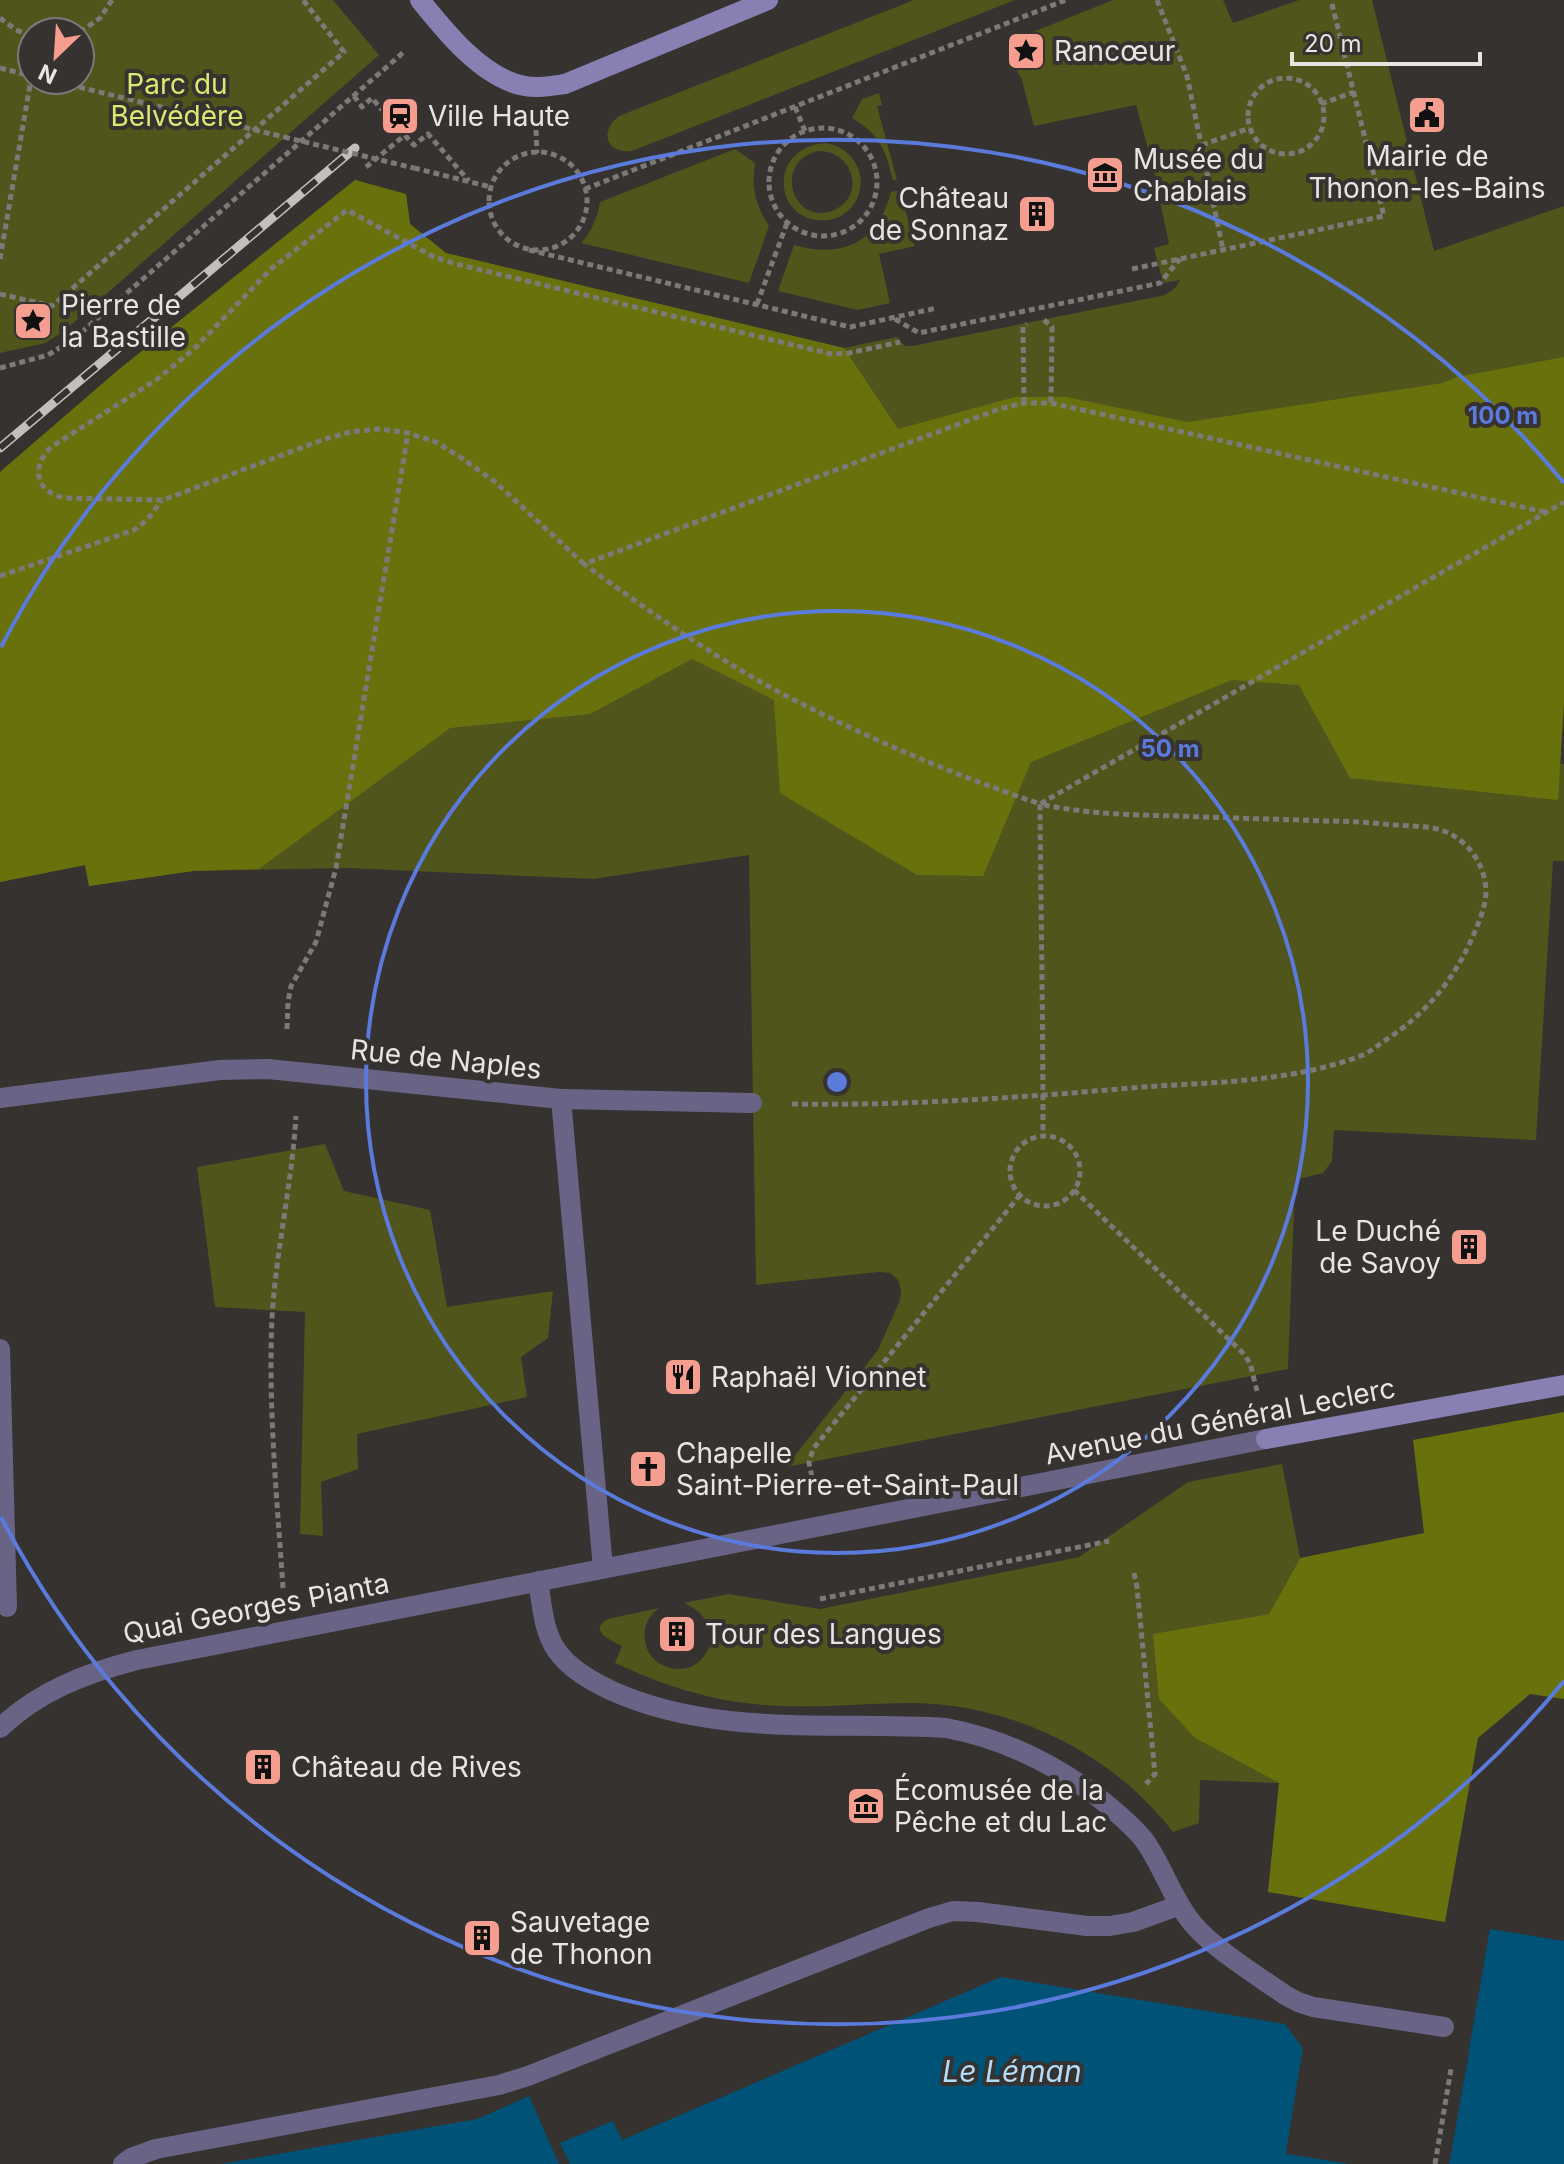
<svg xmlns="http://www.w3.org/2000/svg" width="1564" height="2164" font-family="Inter,sans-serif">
<rect width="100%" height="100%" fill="#353230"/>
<!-- green -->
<path fill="#50551b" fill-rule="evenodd" d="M0,0H333L379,55L63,332L45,343L0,353ZM32,32H80V80H32Z
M914,0H1015L632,151C606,155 599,131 619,116Z
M1113,0H1223L1233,23L1299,0H1372L1434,251L1564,206V702L1560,763L1564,764V861H1553L1536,1140L1334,1130L1332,1161L1323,1173L1295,1180L1288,1369L786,1467L878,1350L900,1300L901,1290L898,1280L890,1273L879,1272L756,1285L749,855L594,879L348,868L193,871L89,886L85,865L0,882V472L117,371L355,180L406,194L410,224L446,253L844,348L897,337L905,346H912L1165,295L1175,288L1180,280L1163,283L1154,248L1169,244L1153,167L1136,105L1034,126L1021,77C1014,68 1010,58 1013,45L1023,36Z
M879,93L882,105L877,106L897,180H893C885,150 881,135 852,118L862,99Z
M825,143C854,147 871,178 854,204C848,213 839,218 829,220C774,227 765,148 825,143ZM818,151C857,151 866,201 829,212C791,222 774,161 818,151Z
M735,149L755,163C751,188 756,206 769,226L749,283L581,243C592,231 597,218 600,202Z
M900,190L915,246L879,254L890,303L858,310L778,291L794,245C843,259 878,242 891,192Z
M325,1144L344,1191L430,1210L447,1307L553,1291L548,1338L521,1357L527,1397L357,1434L358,1469L321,1482L323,1536L300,1534L305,1312L215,1307L197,1167Z
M1282,1464L1300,1558L1269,1614L1154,1635L1195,1738L1279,1783L1200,1780L1199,1823L1173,1832C1113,1754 1013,1704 913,1703C861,1703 807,1710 754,1704C704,1699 660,1684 615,1663L622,1646C612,1641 587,1631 608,1619L659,1608C648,1616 643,1627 645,1641C647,1652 652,1660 663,1665C701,1685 737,1627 684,1603L729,1594L820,1609L1079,1557L1188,1482Z"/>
<!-- forest -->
<path fill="#69710d" d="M355,180L406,194L410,224L446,253L844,348L898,429L1015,397H1066L1188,422L1443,383L1457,377L1564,357V702L1558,800L1350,778L1299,685L1232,680L1031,762L983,876L917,875L780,793L774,700L692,659L590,714L450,728L259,869L193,871L89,886L85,865L0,882V472L117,371Z
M1564,1412V1699L1530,1694L1478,1738L1445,1922L1268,1892L1279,1783L1195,1738L1159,1699L1153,1634L1269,1614L1300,1558L1424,1533L1413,1440Z"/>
<!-- water -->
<path fill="#015277" d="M1490,1929L1564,1941V2164H1449Z
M1001,1977L1285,2024L1303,2048L1286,2153L1349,2164H570L560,2143L613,2121L622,2140Z
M529,2096L559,2164H222L477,2119Z"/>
<!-- pier -->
<path fill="#353230" d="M1285,2024L1290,2025L1307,2048L1290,2150L1350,2160L1353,2164L1286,2154L1303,2048Z
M1465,2052L1469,2053L1449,2164H1445Z"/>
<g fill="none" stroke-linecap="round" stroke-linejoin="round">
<!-- path -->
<path stroke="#7c7a78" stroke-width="5" stroke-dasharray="6 4" stroke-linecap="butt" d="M1157,0L1187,76L1223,250
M0,18L16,30L32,36
M80,32L100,18L112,0
M0,68L32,76
M1248 116a38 38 0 1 1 76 0a38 38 0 1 1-76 0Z
M50,80L284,137
M354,96L362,107L372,98L382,110
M1321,104L1354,92
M795,107L805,131
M769 182a54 54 0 1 1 108 0a54 54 0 1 1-108 0Z
M398,128L414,145L428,134L469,181
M536,130L537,153
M1202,145L1250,128
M489 201a49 49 0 1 1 98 0a49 49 0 1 1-98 0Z
M366,167L405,135
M414,168L491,187
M585,189L1066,0
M529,250L850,327L937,308
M0,259L32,73
M1132,269L1384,216L1331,0
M0,294L52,306L344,52L303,0
M757,304L787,223
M895,319L919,333L1160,283L1180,259
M1044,320L1052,327L1051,403
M0,368L48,355L75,338L405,51
M1024,403L1023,327L1027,324
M1545,512L1051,403H1024L999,409L584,564C654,615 726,666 804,705C881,744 958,776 1040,804L1564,502
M584,564L494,481L460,457L436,442L408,433L380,429L350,432L322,440L163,500L66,498C36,493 30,468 51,447L156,380L194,349L271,269L347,210L434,257L456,264L831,354L849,353L900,342
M0,576L134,530L147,520L162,500
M287,1029L288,1002L291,986L316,942L336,868L408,433
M792,1104C909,1106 1026,1097 1143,1087C1216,1082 1293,1082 1363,1055C1371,1051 1377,1046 1384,1041C1425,1015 1454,980 1473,936C1479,922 1485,908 1486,893C1486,865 1468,839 1441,830C1427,826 1411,826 1396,825C1373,823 1350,821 1326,821C1277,819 1228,818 1179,816C1132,815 1086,814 1040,804C1041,915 1043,1025 1043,1136
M1010 1171a35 35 0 1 1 70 0a35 35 0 1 1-70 0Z
M1074,1190L1242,1352L1250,1363L1257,1391
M814,1486L809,1463L813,1449L1020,1195
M1134,1573L1137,1587L1155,1774L1146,1784
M283,1588C277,1498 268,1408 272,1318C276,1250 292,1184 296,1116
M820,1599L1109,1541
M1435,2164L1451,2069"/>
<!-- lane -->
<path stroke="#696485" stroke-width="20" d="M561,1099L752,1103"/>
<!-- street -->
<path stroke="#696485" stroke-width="20" d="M0,1098L220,1070L268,1069L561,1099L603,1568
M0,1349L7,1607
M538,1581C542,1604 543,1631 557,1651C570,1669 590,1680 610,1690C715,1738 834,1721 946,1728C1005,1739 1057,1765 1104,1802C1118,1814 1133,1826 1144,1840C1163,1866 1172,1899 1193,1924C1214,1949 1258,1976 1285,1995L1298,2002L1313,2007L1444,2027
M0,1728C39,1691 86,1673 137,1660L1266,1439
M123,2164L131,2158L156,2149L499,2085L528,2076L929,1918L953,1911L978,1912L1087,1926H1110L1133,1922L1180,1905"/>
<!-- secondary -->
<path stroke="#887fb3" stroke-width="20" d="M420,0C445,31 480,75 520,85C535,89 550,86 565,84L768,0
M1266,1439L1564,1385"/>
<!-- rail casing -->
<g stroke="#c2bfbd" stroke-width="9">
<path id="rail" d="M0,448L355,148"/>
</g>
<!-- rail -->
<use href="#rail" stroke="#353230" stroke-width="6" stroke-dasharray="18" stroke-linecap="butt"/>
<!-- path-bridge -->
<path stroke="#7c7a78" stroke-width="5" stroke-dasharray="6 4" stroke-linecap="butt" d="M284,137L414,168"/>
</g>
<!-- distance rings -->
<g fill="none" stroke="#5a7bdb" stroke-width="4">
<circle cx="837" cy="1082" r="471"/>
<path d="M1564 1681A942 942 0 0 1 1 1517M1 647A942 942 0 0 1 1564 483"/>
</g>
<!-- icons -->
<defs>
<g id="sight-square" transform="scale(2)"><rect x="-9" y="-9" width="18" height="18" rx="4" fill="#f59d8f" stroke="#353230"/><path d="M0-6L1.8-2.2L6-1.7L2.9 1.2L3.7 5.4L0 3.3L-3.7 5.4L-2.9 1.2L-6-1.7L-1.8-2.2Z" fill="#111"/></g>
<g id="civic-square" transform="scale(2)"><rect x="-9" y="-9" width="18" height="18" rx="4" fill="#f59d8f" stroke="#353230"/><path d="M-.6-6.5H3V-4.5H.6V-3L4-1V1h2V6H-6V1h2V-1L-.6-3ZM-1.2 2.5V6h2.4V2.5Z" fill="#111"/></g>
<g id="station-square" transform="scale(2)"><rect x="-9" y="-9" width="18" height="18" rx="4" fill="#f59d8f" stroke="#353230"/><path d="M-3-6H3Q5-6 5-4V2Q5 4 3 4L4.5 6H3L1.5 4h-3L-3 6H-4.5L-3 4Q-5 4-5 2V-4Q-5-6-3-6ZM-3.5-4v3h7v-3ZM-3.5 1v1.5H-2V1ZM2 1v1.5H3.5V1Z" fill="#111"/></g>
<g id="museum-square" transform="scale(2)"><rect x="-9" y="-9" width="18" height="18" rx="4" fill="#f59d8f" stroke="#353230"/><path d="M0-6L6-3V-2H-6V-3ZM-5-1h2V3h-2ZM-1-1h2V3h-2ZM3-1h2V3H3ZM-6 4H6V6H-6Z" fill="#111"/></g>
<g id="building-square" transform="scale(2)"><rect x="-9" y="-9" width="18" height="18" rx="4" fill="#f59d8f" stroke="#353230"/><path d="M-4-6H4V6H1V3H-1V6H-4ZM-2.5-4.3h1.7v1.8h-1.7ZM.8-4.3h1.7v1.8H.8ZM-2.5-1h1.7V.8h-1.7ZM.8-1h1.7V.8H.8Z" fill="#111"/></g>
<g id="restaurant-square" transform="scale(2)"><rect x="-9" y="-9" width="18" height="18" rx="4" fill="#f59d8f" stroke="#353230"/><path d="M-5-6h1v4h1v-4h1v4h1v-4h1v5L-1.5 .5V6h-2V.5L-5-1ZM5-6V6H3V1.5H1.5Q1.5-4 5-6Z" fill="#111"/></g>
<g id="church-square" transform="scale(2)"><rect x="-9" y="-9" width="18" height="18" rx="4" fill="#f59d8f" stroke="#353230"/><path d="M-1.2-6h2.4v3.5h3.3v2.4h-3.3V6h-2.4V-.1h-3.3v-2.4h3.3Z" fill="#111"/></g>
</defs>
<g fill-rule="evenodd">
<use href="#sight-square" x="1026" y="51"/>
<use href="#civic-square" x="1427" y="115"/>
<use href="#station-square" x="400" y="116"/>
<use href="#museum-square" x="1105" y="175"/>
<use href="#building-square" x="1037" y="214"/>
<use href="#sight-square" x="33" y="321"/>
<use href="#building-square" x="1469" y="1247"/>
<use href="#restaurant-square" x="683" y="1377"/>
<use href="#church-square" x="648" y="1469"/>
<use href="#building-square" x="677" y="1634"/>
<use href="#building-square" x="263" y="1767"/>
<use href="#museum-square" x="866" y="1806"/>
<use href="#building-square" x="482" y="1938"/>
</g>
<g text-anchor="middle" stroke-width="8" stroke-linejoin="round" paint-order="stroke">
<!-- poi labels -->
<g font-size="28" fill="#e7e5e3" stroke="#353230" text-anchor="start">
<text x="1054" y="61">Rancœur</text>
<text x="428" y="126">Ville Haute</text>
<text x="1427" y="166" text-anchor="middle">Mairie de<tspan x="1427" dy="32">Thonon-les-Bains</tspan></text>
<text x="1133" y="169">Musée du<tspan x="1133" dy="32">Chablais</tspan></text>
<text x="1009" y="208" text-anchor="end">Château<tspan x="1009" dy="32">de Sonnaz</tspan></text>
<text x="61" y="315">Pierre de<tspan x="61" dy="32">la Bastille</tspan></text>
<text x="1441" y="1241" text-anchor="end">Le Duché<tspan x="1441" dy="32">de Savoy</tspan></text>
<text x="711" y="1387">Raphaël Vionnet</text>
<text x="676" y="1463">Chapelle<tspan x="676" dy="32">Saint-Pierre-et-Saint-Paul</tspan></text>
<text x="705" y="1644">Tour des Langues</text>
<text x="291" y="1777">Château de Rives</text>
<text x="894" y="1800">Écomusée de la<tspan x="894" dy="32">Pêche et du Lac</tspan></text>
<text x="510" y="1932">Sauvetage<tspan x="510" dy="32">de Thonon</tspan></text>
</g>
<!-- park labels -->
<g font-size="28" fill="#dbe871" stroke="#353230">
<text x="177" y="94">Parc du<tspan x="177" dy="32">Belvédère</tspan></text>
</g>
<!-- street labels -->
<g font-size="28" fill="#e7e5e3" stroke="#353230">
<text transform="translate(446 1059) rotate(6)" y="10">Rue de Naples</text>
<text transform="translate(1220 1421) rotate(-11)" y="10">Avenue du Général Leclerc</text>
<text transform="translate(256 1608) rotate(-11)" y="10">Quai Georges Pianta</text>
</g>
<!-- water labels -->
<g font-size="30" font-style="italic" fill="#b3dcf8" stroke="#353230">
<text x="1012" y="2082">Le Léman</text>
</g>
</g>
<circle cx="837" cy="1082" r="12" fill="#5a7bdb" stroke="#353230" stroke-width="4"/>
<g font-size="24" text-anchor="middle" font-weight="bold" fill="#5a7bdb" stroke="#353230" stroke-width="8" stroke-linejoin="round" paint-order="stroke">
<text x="1503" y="424">100 m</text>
<text x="1170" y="757">50 m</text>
</g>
<!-- north arrow -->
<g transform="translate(56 56) rotate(205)"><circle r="38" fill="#353230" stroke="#7c7a78" stroke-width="2"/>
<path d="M0-6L14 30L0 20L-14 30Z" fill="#f59d8f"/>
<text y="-12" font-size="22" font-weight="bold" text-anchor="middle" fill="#e7e5e3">N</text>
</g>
<!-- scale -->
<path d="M1292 52v12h188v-12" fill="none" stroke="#e7e5e3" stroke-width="4"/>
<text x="1304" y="52" font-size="24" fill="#e7e5e3" stroke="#353230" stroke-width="6" paint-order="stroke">20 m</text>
</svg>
